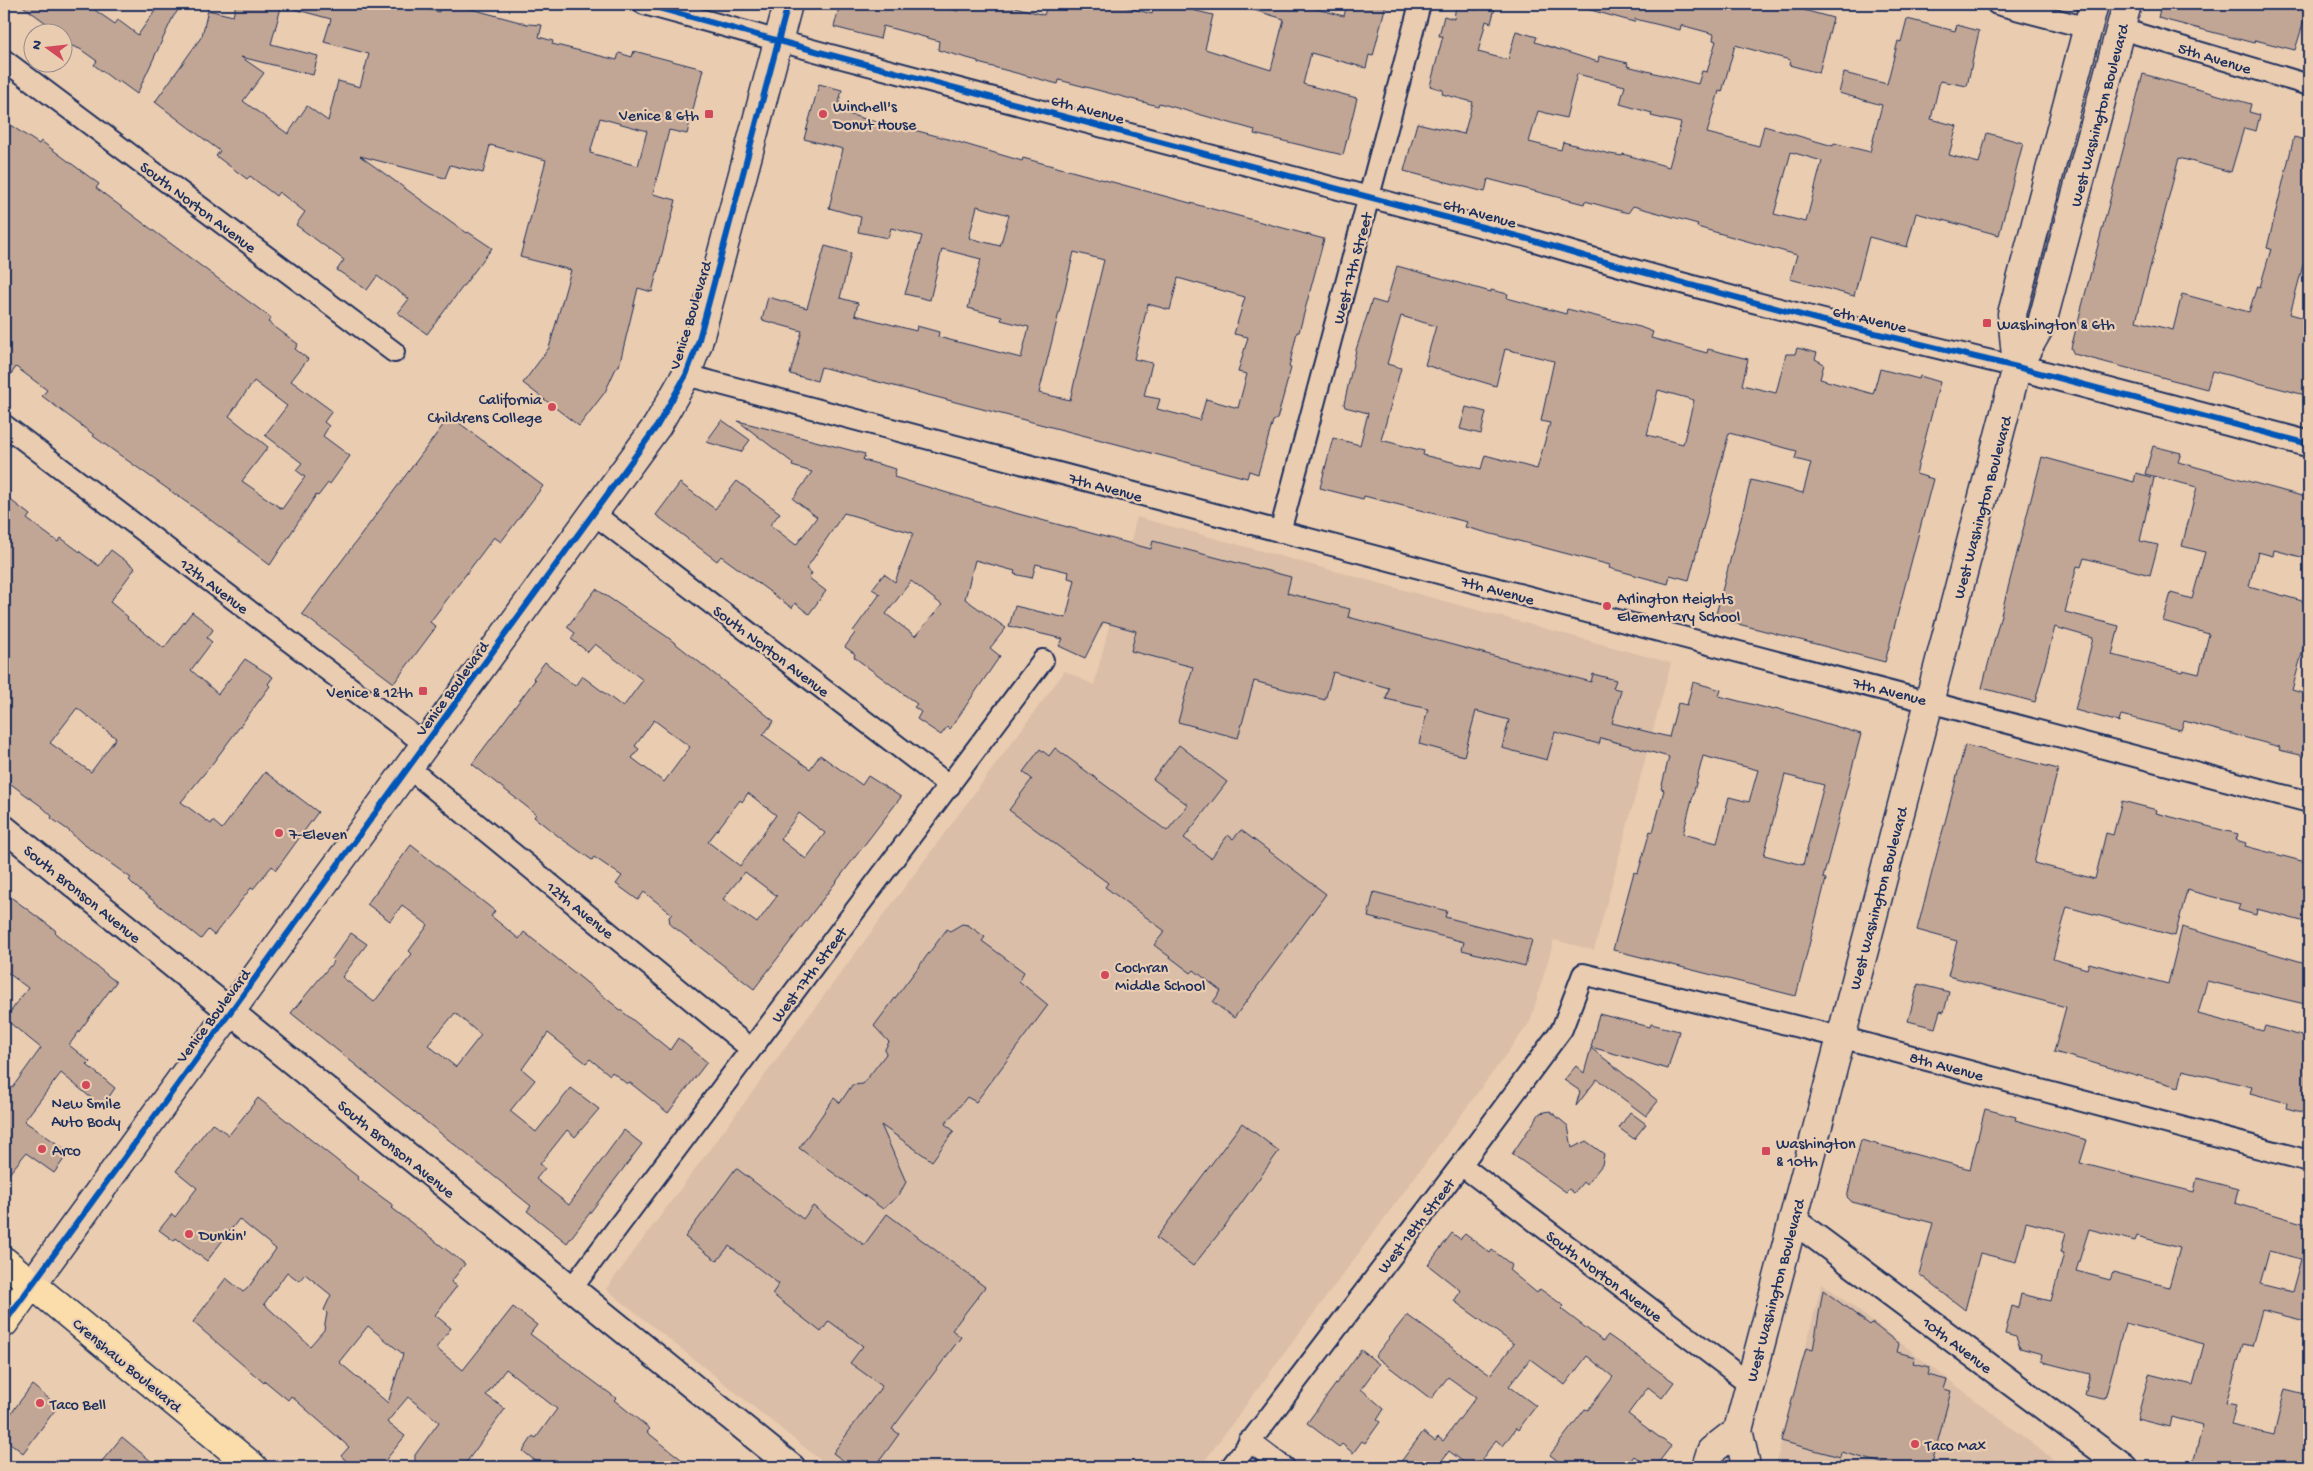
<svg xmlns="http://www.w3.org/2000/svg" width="2313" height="1471" font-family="'Gochi Hand',sans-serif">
<rect width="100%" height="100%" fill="#eaccb0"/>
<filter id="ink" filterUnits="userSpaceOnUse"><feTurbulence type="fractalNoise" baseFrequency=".02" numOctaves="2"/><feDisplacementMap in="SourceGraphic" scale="10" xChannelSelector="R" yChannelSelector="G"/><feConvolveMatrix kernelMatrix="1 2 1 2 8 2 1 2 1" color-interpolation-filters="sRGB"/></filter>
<g filter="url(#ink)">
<!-- built -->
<path fill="#dabea7" d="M1137,517L1671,663L1594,950L1554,940L1530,1022L1200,1467H829L606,1289L1065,671L1094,685Z
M1822,1283L2063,1467H1775Z"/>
<!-- building -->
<path fill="#c2a695" stroke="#1b2f5e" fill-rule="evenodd" d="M20,4H86L115,24L118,20L138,35L160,4H183L173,17L137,94L119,81L118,83L94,65L97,61L80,49L67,44L62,40V32H52L50,31L53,28Z
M236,4H282L271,44L318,56L313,75L241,57L264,73L243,101L288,134L307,106L328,121L338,81L360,87L369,54L324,42L331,19L294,9L295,4H407L439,12L441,4H453L527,24L542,25L539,37L553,41L552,44L617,60L619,53L632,57L634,51L703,69L687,134L669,130L653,194L676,200L652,292L638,288L619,366H617L605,392L579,426L523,383L549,348L571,270L520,257L546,160L490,145L483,173L450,165L445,178L360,156L467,233L468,232L492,248L427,334L398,313L409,299L377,276L367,290L337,270L344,260L296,225L305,212L279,192L276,196L250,176L247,179L216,156L220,151L155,102L202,36L208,10L233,16ZM600,118L647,131L638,166L590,153Z
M840,4H931L958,11L960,4H1004L1044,15L1048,4H1072L1090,9L1091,4H1115L1152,14L1155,4H1167L1213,15L1205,49L1271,70L1284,19L1250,9V4H1297L1344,16L1347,4H1386L1373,56L1369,55L1366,68L1311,53L1303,84L1357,98L1343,155L1254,134L1255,130L1159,103L1158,106L1059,80L1058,84L978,63V61L938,50L939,41L883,26L880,39L834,27Z
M1479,4H1496L1491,23L1486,21L1478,52L1508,60L1516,31L1537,37L1535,42L1598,62L1599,56L1607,58L1628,63L1627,66L1698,84L1702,71L1707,72L1716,41L1713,40L1714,34L1681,25L1680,30L1635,19L1634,22L1587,9L1588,4H1794L1793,7L1833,18L1819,73L1789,65L1790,60L1735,45L1722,92L1719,91L1707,133L1759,146L1764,126L1833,146L1834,143L1870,152L1882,105L1839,93L1844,73L1887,84L1898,41L1901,42L1907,19L1955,31L1957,25L1979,31L1967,86L1940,81L1931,119L1957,126L1949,155L1979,163L1987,133L2023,143L1999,235L1916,213L1907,247L1869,237L1854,296L1790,279L1797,255L1697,227L1698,224L1633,206L1628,213L1585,201L1584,204L1488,179L1485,192L1404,171L1417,123L1464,134L1473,102L1442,94L1443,90L1430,86L1443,36H1439L1444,16L1454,19L1456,5L1477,10ZM1577,74L1625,86L1620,104L1652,113L1651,116L1681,123L1669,167L1623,154L1622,156L1610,154L1563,142L1561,150L1529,142L1538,111L1566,118ZM1791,152L1822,161L1806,222L1774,214Z
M2161,4H2290L2308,8L2295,50L2255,40L2254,43L2158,18Z
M2143,74L2251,104L2249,112L2260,115L2256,131L2244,128L2231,172L2179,158L2136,321L2173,330L2182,294L2249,312L2257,286L2260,287L2271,249L2267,248L2294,137L2309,141V253L2306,266L2303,265L2290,314L2309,319V396L2212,371L2207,389L2074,354L2071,348Z
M819,84L842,90L837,111L901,129L902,127L941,137L1022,161L1023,158L1324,239L1299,332H1297L1289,367L1291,368L1277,419L1273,421L1258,474L1249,471L1247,478L821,367L817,381L790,374L802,331L762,320L768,297L807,308L825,246L851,253L840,298L858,303L855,315L916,331L917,326L939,332L938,337L1021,358L1029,327L1001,320L1002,317L968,308L981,259L942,249L930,300L905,294L922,236L891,228L888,238L858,232L861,217L829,208L843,149L804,139ZM977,206L1009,215L1000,246L969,238ZM1074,252L1104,260L1070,400L1039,393ZM1178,278L1245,297L1234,334L1248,337L1238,372L1247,374L1238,408L1206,399L1200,420L1157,409L1160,399L1144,396L1152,363L1134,359L1148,304L1170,310Z
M4,121L39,144L41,141L99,184L96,188L271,318L268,322L298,344L295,349L308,359L291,381L332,411L324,422L329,426L323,436L350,456L330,484L328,483L318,496L316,495L270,565L196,509L93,436L94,435L42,396L47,390L16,367L4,384ZM254,381L287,406L265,435L302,463L296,470L305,477L282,509L242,481L268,447L229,416Z
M1397,266L1491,292V290L1508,294L1507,298L1566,314L1567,309L1640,327L1653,332L1651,338L1707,353L1708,349L1748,359L1742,385L1776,393L1786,354H1795L1797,348L1817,353L1815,359L1824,364L1820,379L1873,394L1880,369L1919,379L1920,376L1940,382L1916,474L1933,479L1885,662L1715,618L1751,480L1803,493L1811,463L1795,459L1797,451L1729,433L1689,580L1670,575L1668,584L1609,568L1610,565L1465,527L1467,522L1364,496L1363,499L1320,488L1333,438L1360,445L1368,413L1345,407L1344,404L1356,350L1372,300L1386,304ZM1401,316L1436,326L1425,365L1496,386L1505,349L1554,361L1541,421L1550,423L1537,469L1485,455L1481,469L1423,455L1424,451L1381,440L1401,368L1387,364ZM1658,390L1694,400L1683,444L1647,435Z
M1466,407L1486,412L1481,434L1460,429Z
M450,416L543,486L501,542L494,537L430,622L436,627L394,683L302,614Z
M722,420L750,440L741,452L706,442Z
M738,421L865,454L863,460L896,469L894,477L1011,512L1151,549L1153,541L1291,577L1287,593L1350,609L1348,617L1591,682L1593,674L1616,680L1613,688L1621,690L1612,723L1669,737L1678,703L1687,705L1693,682L1721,690L1719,696L1774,710L1775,708L1861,734L1823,878L1826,879L1796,996L1613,950L1634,872L1638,873L1650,831L1653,832L1664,790L1661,789L1669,757L1601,738L1599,744L1555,732L1547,760L1502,748L1509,720L1476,711L1464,756L1419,744L1428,709L1386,699L1389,688L1333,672L1325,700L1254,681L1238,738L1178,722L1193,667L1131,651L1136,631L1103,622L1085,658L1059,646L1063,639L1009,626L1015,606L1066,618L1075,580L1068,578L1069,572L1036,564L1032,578L1014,574L1015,571L975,560L965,599L1006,628L990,648L1000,656L950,729L947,727L941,735L917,719L921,712L914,707L917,704L854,657L855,654L845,647L855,633L853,631L880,594L872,589L884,574L895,582L913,533L844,513L806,569L812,573L809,578L826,591L809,614L795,603L792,608L721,556L717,561L656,515L680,483L715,509L737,481L780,513L770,525L796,545L817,517L793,499L812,472L792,466L793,463ZM911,581L942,605L915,636L886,614ZM1703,756L1758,770L1749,802L1729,797L1717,843L1683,834ZM1785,775L1824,785L1803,865L1764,855Z
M2153,446L2181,453L2178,462L2309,498V559L2274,550L2273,556L2258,552L2249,586L2309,603V648L2304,646L2292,690L2309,695V757L2279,750L2280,747L2184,721L2181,730L2121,715L2119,722L2075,710L2093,638L2055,627L2035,702L1982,688L2042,457L2134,482L2136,473L2154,478L2140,541L2158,545L2150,575L2084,558L2081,567L2077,566L2065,612L2119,626L2112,655L2182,672L2183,670L2199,674L2209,634L2163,621L2171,593L2192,599L2205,552L2182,546L2197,487L2145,474Z
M4,495L30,515L27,519L58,542L61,538L99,566L111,550L135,568L110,602L128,617L127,619L164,648L192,612L209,625L213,630L207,638L212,642L191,670L218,694L245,659L273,677L268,684L270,686L212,764L181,802L211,824L213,821L222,829L265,772L318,812L276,870L272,866L253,889L251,888L214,935L208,930L201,939L136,887L129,880L131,878L82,843L68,830L51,818L52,816L41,806L4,779ZM77,708L116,738L91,772L50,743Z
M596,589L666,636L774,721L763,735L810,769L820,755L862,785L868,776L901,797L754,989L670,924L669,917L672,914L644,892L638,900L616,884L622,876L594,857L592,860L562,839L534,817L536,814L472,764L535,680L533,678L545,662L575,686L582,676L623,707L643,680L595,644L588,652L571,639L575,633L567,627ZM654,720L690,747L664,782L632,758L639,749L635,746ZM748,793L776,815L740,866L708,842L740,800L742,802ZM799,813L825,833L806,859L780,839ZM745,872L777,896L757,923L723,899Z
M1179,745L1227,782L1184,838L1211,858L1228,835L1233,839L1241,830L1326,894L1234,1018L1213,1002L1221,991L1194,970L1191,973L1154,945L1165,931L1105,887L1108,883L1009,810L1032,779L1023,772L1040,749L1049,756L1055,748L1167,831L1188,805L1153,779Z
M1965,745L2058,769L2034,863L2095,879L2106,833L2113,835L2122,801L2157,810L2156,813L2238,834L2236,840L2246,843L2245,846L2309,863V923L2257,909L2256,915L2238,910L2240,904L2187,890L2175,936L2067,907L2053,959L2087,969L2089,963L2168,984L2182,927L2309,964V1005L2207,981L2198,1014L2263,1031L2265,1026L2309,1038V1114L2286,1108L2287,1103L2250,1093L2252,1087L2183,1070L2179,1087L2054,1052L2066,1007L1948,976L1957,941L1917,930Z
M411,845L495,911L491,916L519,939L524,932L670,1050L678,1038L707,1062L668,1113L629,1082L627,1084L612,1072L610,1075L590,1059L586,1063L548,1033L522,1069L535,1080L510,1111L536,1132L571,1088L599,1109L575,1137L567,1130L540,1164L545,1168L536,1179L569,1205L624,1130L642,1144L567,1243L527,1211L531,1206L291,1013L334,961L332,959L351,933L367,944L342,977L374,1002L412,954L409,951L428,925L402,905L390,921L367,904ZM455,1013L481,1035L456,1067L428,1045Z
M4,892L55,930L56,934L116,982L69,1045L90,1062L87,1065L115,1088L102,1107L61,1073L24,1121L69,1152L54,1173L26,1153L4,1180V1081L12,1088L41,1048L5,1019L28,988L4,970Z
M1374,892L1447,911L1445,917L1532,940L1525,966L1462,950L1464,942L1368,917Z
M962,924L968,925L985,937L982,941L1024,972L1019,981L1048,1005L976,1102L967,1097L945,1124L954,1131L932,1161L881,1125L906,1182L899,1195L883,1209L799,1148L834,1098L840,1103L852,1085L863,1084L886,1054L885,1049L889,1042L874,1026L947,929L950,931Z
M1918,984L1949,992L1944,1012L1940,1011L1935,1028L1908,1021Z
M1599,1014L1650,1027L1651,1024L1679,1031L1668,1069L1591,1047Z
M1591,1048L1658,1101L1646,1116L1597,1079L1576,1106L1580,1091L1564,1080L1576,1066L1584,1073Z
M258,1098L358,1177L357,1179L394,1206L392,1208L465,1264L451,1282L457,1286L435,1315L451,1328L436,1348L463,1370L513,1307L537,1325L530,1334L616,1398L614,1400L650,1429L647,1432L691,1467H543L523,1451L533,1436L536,1438L557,1409L506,1369L486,1395L505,1409L463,1467H415V1455L439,1422L408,1397L387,1422L405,1436L380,1467H354L350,1464L341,1456L349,1447L291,1396L288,1400L265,1381L264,1383L193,1322L226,1278L243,1292L248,1288L276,1249L239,1219L207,1261L176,1238L174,1241L159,1230L172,1214L175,1217L197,1188L176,1171L192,1149L212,1123L229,1135ZM287,1272L299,1281L305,1274L331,1295L324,1310L327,1313L324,1330L310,1346L264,1304ZM368,1326L403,1354L388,1403L339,1362Z
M1985,1109L2016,1117L2015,1120L2087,1140L2080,1163L2194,1192L2197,1178L2238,1189L2235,1203L2309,1225V1322L2262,1310L2252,1346L2243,1344L2226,1403L2236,1405L2231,1425L2274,1435L2285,1389L2309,1395L2306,1408L2309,1409V1467H2192L2203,1425L2171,1417L2169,1427L2137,1419L2149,1374L2193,1385L2204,1344L2125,1323L2105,1399H2103L2085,1395L2090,1374L2043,1362L2041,1359L2042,1354L2020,1348L2016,1337L2005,1334L2012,1306L2018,1308L2021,1294L2051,1301L2064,1253L2061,1252L2066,1232L2026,1222L2016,1262L1980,1253L1965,1310L1919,1274L1933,1223L1852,1202L1847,1197L1861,1140L1970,1169ZM2089,1229L2135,1241L2137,1236L2180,1248L2169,1287L2113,1272L2110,1280L2076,1271ZM2269,1251L2301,1259L2292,1292L2260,1284Z
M1550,1111L1568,1126L1572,1148L1586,1141L1604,1154L1602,1165L1586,1185L1583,1182L1574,1193L1569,1189L1566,1192L1512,1154L1540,1113Z
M1630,1112L1646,1124L1634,1139L1619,1128Z
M1242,1123L1279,1151L1224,1227L1193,1266L1156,1238Z
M736,1168L803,1219L813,1206L864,1245L887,1214L985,1287L952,1330L961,1337L892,1429L899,1434L875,1467H852L833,1453L882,1386L850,1363L863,1346L829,1321L821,1332L772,1294L779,1284L729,1246L717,1261L685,1237Z
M1452,1233L1460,1239L1465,1234L1490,1253L1492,1250L1512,1265L1509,1270L1537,1293L1540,1289L1564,1306L1561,1309L1603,1341L1608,1335L1674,1382L1662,1398L1648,1387L1628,1414L1671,1446L1655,1467H1649L1634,1456L1626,1467H1566L1550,1455L1585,1409L1588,1410L1613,1377L1587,1356L1565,1385L1530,1359L1509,1386L1536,1406L1518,1430L1516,1428L1503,1446L1496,1440L1476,1467H1470L1449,1451L1437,1467H1397L1423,1432L1435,1441L1438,1437L1443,1441L1476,1397L1448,1377L1431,1399L1375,1356L1407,1315L1490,1375L1514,1344L1454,1301L1461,1291L1428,1265Z
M1823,1290L1870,1325L1872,1323L1899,1344L1897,1352L1915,1357L1913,1363L1930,1367L1928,1375L1947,1380L1944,1389L1951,1391L1931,1467H1897L1841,1452L1840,1457L1781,1441L1806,1348L1813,1350Z
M1361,1350L1379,1364L1361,1389L1384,1409L1377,1420L1380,1422L1365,1443L1362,1441L1353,1453L1342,1444L1339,1447L1307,1423Z
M32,1385L58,1406L23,1453L4,1438V1423Z
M122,1437L158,1467H97Z"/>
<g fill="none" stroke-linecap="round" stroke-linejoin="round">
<!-- minor casing -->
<g stroke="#1b2f5e" stroke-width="24">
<path id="minor" d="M644,4L823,53L1528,239C1689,288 1853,328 2017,367
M1997,4L2088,28
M2121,29L2309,85
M4,60L394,352
M686,375C1227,520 1769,658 2309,802
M4,425L426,745
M594,514L950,786
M1280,532L1420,4
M410,769L751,1049
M1461,1165L1750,1384
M572,1288L1043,660
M1249,1441L1284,1467
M1231,1467L1461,1165L1562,1029L1583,974L1840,1037L2309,1161"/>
</g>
<!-- tertiary casing -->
<g stroke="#1b2f5e" stroke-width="29">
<path id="tertiary" d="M2017,367L2309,444
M4,828L792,1467
M1793,1220L2124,1467"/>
</g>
<!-- secondary casing -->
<g stroke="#1b2f5e" stroke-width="31">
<path id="secondary" d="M2017,367L2012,314L2094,4
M32,1284L657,426L686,375L698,343L788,4
M1706,1467L1711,1451L1738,1430
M1743,1467L1745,1461L1738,1430L2017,367L2042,323L2127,4"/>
</g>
<!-- primary casing -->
<g stroke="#1b2f5e" stroke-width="31">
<path id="primary" d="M4,1261L253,1467
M4,1323L32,1284"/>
</g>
<!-- minor -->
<use href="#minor" stroke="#eaccb0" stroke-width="20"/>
<!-- tertiary -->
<use href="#tertiary" stroke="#eaccb0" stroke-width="25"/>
<!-- secondary -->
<use href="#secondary" stroke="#eaccb0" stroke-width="28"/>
<!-- primary -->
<use href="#primary" stroke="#faddab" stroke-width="28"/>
<!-- cycleway casing -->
<g stroke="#eaccb0" stroke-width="9">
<path id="cycleway" d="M644,4L823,53L1528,239L1598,260L1816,319L2017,367L2309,444
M4,1323L657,426L686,375L698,343L788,4"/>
</g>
<!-- cycleway -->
<use href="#cycleway" stroke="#0057b8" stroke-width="6"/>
</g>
</g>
<!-- markers -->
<g fill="#d1495b" stroke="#eaccb0" stroke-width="2">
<rect x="704" y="109" width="10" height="10" rx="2.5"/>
<circle cx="823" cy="114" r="5"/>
<rect x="1982" y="318" width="10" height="10" rx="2.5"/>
<circle cx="552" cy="407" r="5"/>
<circle cx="1607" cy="606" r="5"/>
<rect x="418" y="686" width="10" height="10" rx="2.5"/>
<circle cx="279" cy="833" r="5"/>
<circle cx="1105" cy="975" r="5"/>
<circle cx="86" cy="1085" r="5"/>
<circle cx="42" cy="1149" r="5"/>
<rect x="1761" y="1146" width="10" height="10" rx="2.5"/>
<circle cx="189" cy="1234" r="5"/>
<circle cx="40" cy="1403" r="5"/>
<circle cx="1915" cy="1444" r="5"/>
</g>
<g text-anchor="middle" stroke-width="4.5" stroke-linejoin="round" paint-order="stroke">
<!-- street labels -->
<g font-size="16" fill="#1b2f5e" stroke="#eaccb0">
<text transform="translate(2215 57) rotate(17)" y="6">5th Avenue</text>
<text transform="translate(1088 108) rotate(15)" y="6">6th Avenue</text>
<text transform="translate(2098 115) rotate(-75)" y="6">West Washington Boulevard</text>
<text transform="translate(199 206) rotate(37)" y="6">South Norton Avenue</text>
<text transform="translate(1480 212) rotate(15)" y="6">6th Avenue</text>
<text transform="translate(1351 268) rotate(-75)" y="6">West 17th Street</text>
<text transform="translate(689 315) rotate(-73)" y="6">Venice Boulevard</text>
<text transform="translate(1870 318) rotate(13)" y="6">6th Avenue</text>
<text transform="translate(1106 486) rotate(15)" y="6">7th Avenue</text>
<text transform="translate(1981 507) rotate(-75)" y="6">West Washington Boulevard</text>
<text transform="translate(215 585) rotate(37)" y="6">12th Avenue</text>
<text transform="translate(1498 589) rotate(15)" y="6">7th Avenue</text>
<text transform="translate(772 650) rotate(37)" y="6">South Norton Avenue</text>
<text transform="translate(451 688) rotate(-54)" y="6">Venice Boulevard</text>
<text transform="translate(1890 690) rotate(14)" y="6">7th Avenue</text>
<text transform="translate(83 893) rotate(39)" y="6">South Bronson Avenue</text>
<text transform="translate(1877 898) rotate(-75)" y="6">West Washington Boulevard</text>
<text transform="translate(581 909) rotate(39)" y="6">12th Avenue</text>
<text transform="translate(808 974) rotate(-53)" y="6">West 17th Street</text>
<text transform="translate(212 1015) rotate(-53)" y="6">Venice Boulevard</text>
<text transform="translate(1947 1065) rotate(15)" y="6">8th Avenue</text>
<text transform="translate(397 1148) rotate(39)" y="6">South Bronson Avenue</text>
<text transform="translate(1415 1225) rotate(-52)" y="6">West 18th Street</text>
<text transform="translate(1605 1275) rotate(37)" y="6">South Norton Avenue</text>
<text transform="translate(1774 1290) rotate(-75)" y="6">West Washington Boulevard</text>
<text transform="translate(1958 1344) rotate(37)" y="6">10th Avenue</text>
<text transform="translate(128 1364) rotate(40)" y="6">Crenshaw Boulevard</text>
</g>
<!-- poi labels -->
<g font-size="16" fill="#1b2f5e" stroke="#eaccb0" text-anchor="start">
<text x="833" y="111">Winchell's<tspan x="833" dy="18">Donut House</tspan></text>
<text x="699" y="120" text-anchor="end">Venice &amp; 6th</text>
<text x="1997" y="329">Washington &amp; 6th</text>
<text x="542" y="404" text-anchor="end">California<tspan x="542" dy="18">Childrens College</tspan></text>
<text x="1617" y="603">Arlington Heights<tspan x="1617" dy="18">Elementary School</tspan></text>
<text x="413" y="697" text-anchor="end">Venice &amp; 12th</text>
<text x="289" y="839">7-Eleven</text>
<text x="1115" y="972">Cochran<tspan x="1115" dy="18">Middle School</tspan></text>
<text x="86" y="1108" text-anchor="middle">New Smile<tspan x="86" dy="18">Auto Body</tspan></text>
<text x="1776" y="1148">Washington<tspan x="1776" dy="18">&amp; 10th</tspan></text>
<text x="52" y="1155">Arco</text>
<text x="199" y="1240">Dunkin'</text>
<text x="50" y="1409">Taco Bell</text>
<text x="1925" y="1450">Taco Max</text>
</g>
</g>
<!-- margin -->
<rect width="2313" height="1471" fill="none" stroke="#eaccb0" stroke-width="20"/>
<rect x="10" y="10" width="2293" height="1451" fill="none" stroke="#1b2f5e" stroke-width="2" filter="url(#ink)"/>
<!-- north arrow -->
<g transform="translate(48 48) rotate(285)"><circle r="24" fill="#eaccb0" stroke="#978d8f"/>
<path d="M0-4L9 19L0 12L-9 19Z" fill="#d1495b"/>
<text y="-8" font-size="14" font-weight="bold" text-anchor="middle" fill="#1b2f5e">N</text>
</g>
</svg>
